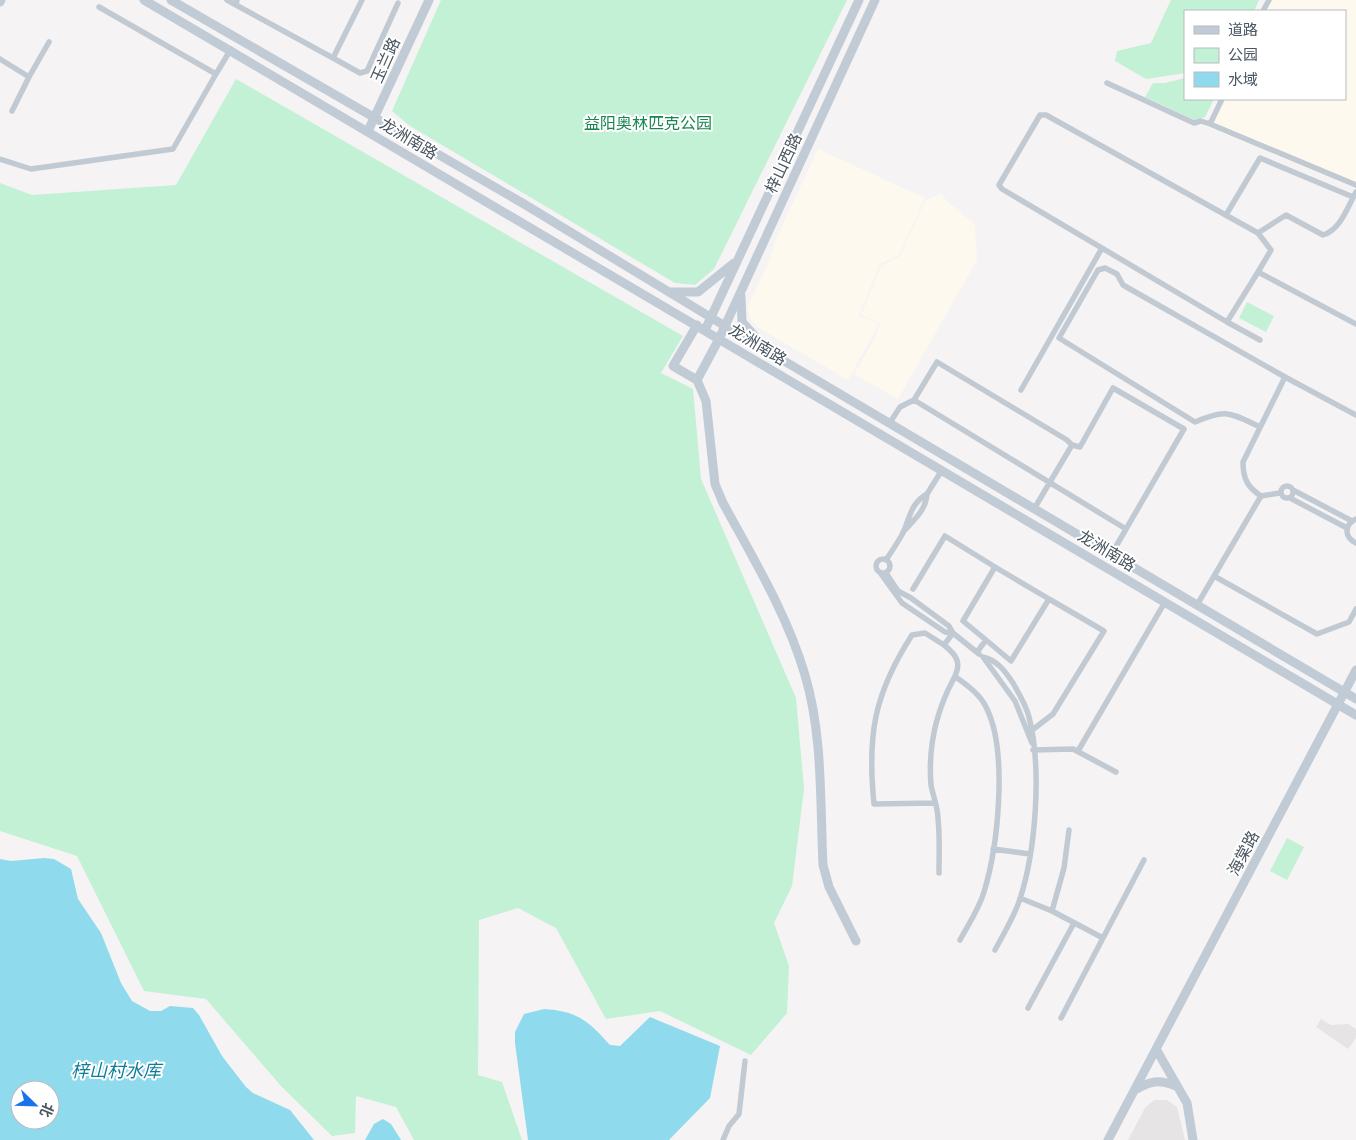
<svg xmlns="http://www.w3.org/2000/svg" width="1356" height="1140" font-family="Montserrat,'Noto Sans SC',sans-serif">
<rect width="100%" height="100%" fill="#f5f3f3"/>
<!-- commercial -->
<path fill="#fdf9ef" d="M1266,0H1356V188L1205,126L1218,99H1345V11H1260Z
M818,149L925,198L899,255L880,264L859,316L879,324L848,380L755,326L750,318L748,309L750,301L768,264L775,241Z
M941,193L946,200L975,225L977,260L898,399L854,374L872,343L880,324L861,315L881,266L900,256L925,201Z"/>
<!-- education -->
<path fill="#e6e4e5" d="M1321,1019L1331,1025L1348,1024L1356,1029V1038L1348,1049L1316,1027Z
M1154,1100H1167L1177,1107L1185,1140H1128L1145,1108Z"/>
<!-- green -->
<path fill="#c3f1d5" d="M441,0H847L714,269L695,285L675,283L410,126L392,111Z
M1171,0H1259L1254,11H1185V73L1146,79L1115,61L1117,51L1151,43Z
M1185,78V99H1214L1205,117L1195,120L1145,97L1153,83H1165Z
M236,79L683,336L661,373L693,389L701,479L796,698L804,789L792,886L774,923L789,966L787,1013L751,1055L660,1011L606,1019L556,928L518,908L479,920L478,1075L502,1082L522,1140H414L396,1107L356,1096L355,1133L332,1136L281,1086L206,999L144,991L77,856L0,831V183L32,195L176,185Z
M1247,302L1274,316L1266,332L1239,318Z
M1287,838L1304,847L1287,880L1270,871Z"/>
<!-- water -->
<path fill="#90daee" fill-rule="evenodd" d="M44,858L54,859L71,869L78,899L101,933L121,983L132,1001L150,1011H161L170,1006L193,1008L199,1015L222,1056L246,1087L253,1093L290,1110L314,1140H0V859L11,861ZM20,1090H50V1120H20Z
M544,1009C578,1011 588,1021 610,1045L620,1046L650,1017L720,1046L710,1098L669,1140H528L515,1043V1032L524,1014Z
M383,1119L391,1124L401,1140H365L374,1124Z"/>
<g fill="none" stroke-linecap="round" stroke-linejoin="round">
<!-- street -->
<path stroke="#c1cad2" stroke-width="5.5" d="M227,0L236,5
M237,0L236,5L333,58
M362,0L333,58L360,73L367,71L398,3
M1263,11L1269,0
M0,59L29,77L49,42
M216,74L231,49
M1107,83L1194,123L1201,121L1210,124
M1222,99L1210,124L1356,185
M12,111L29,77
M0,159L31,169L173,149L216,74L99,7
M1226,215L1260,158L1353,197
M1258,233L1286,215L1323,235C1341,229 1347,208 1356,192
M1227,322L1002,189L999,185L1040,115H1046L1258,233L1271,250L1258,272
M1260,340L1227,322L1258,272L1356,324
M1021,390L1102,248
M914,400L937,362L1067,440L1072,445
M889,424L900,407L914,400L1126,529
M1260,427C1230,413 1227,408 1195,422L1059,338L1098,270L1105,268L1117,274L1123,285L1285,377
M1281 492a6 6 0 1 1 12 0a6 6 0 1 1-12 0Z
M1293,490L1352,521
M927,494L942,470
M1261,496L1280,493
M1290,498L1347,528
M1034,509L1072,445L1080,447L1113,388L1184,429L1111,555
M1356,519C1344,525 1344,537 1356,543
M876 566a7 7 0 1 1 14 0a7 7 0 1 1-14 0Z
M886,560C892,551 898,542 903,533C910,517 911,503 927,494C926,510 914,520 903,532
M886,573L898,591L911,598L949,626L953,633L979,654
M881,574L902,603L945,632L953,633
M1214,576L1317,634L1349,622L1356,609
M913,589L945,536L995,567
M1197,605L1261,496C1247,487 1243,478 1243,462L1285,377L1356,415
M977,652L986,640L1011,661L1049,599L995,567L963,621L986,640
M956,677C967,685 981,695 987,709C1008,753 998,846 984,892C979,909 968,925 960,940
M1031,731L1053,714L1104,631L1049,599
M1033,750L1073,749L1116,772
M1078,751L1165,602
M935,803L874,804C867,735 874,694 912,635L925,633L944,645
M993,849L1030,854
M939,873C939,855 940,836 938,819C938,807 933,796 931,785C928,748 936,712 953,680C962,664 958,656 944,645L953,633
M1020,898L1052,911L1103,938L1144,860
M1052,911L1064,868L1069,830
M995,950C1004,933 1014,917 1020,899C1036,849 1042,768 1029,717C1026,705 1019,694 1013,683C1005,671 997,660 983,657L1015,701L1032,743
M1028,1008L1074,923
M1061,1018L1103,938
M723,1140L729,1126L739,1114L745,1061"/>
<!-- secondary -->
<path stroke="#c1cbd6" stroke-width="9" d="M144,0L1356,715
M171,0L524,204L725,326L1356,699
M0,2L1,0
M368,131L429,0
M672,292H698L734,263
M741,296L742,322L761,343
M697,325L673,366L697,380L719,339L875,0
M705,330L859,0
M697,380L706,401L715,484L723,503C753,558 787,614 805,675C823,735 820,803 823,865L829,887L856,941
M1135,1090C1150,1081 1159,1079 1176,1086
M1108,1140L1156,1049
M1193,1140L1187,1103L1156,1049L1356,670"/>
</g>
<g text-anchor="middle" stroke-width="4" stroke-linejoin="round" paint-order="stroke">
<!-- street labels -->
<g font-size="16" fill="#4a5661" stroke="#fff">
<text transform="translate(385 60) rotate(-66)" y="6">玉兰路</text>
<text transform="translate(409 138) rotate(31)" y="6">龙洲南路</text>
<text transform="translate(783 163) rotate(-65)" y="6">梓山西路</text>
<text transform="translate(758 344) rotate(31)" y="6">龙洲南路</text>
<text transform="translate(1107 550) rotate(31)" y="6">龙洲南路</text>
<text transform="translate(1243 853) rotate(-62)" y="6">海棠路</text>
</g>
<!-- park labels -->
<g font-size="16" fill="#17864f" stroke="#fff">
<text x="648" y="129">益阳奥林匹克公园</text>
</g>
<!-- water labels -->
<g font-size="18" font-style="italic" fill="#0c7c9b" stroke="#fff">
<text x="116" y="1077">梓山村水库</text>
</g>
</g>
<!-- legend -->
<rect x="1184" y="10" width="162" height="90" fill="#ffffff" stroke="#b7bbc0"/>
<rect x="1194" y="26" width="25" height="8" fill="#c1cbd6" stroke="#b7bbc0"/>
<text x="1228" y="35" font-size="15" fill="#4a5661">道路</text>
<rect x="1194" y="48" width="25" height="15" fill="#c3f1d5" stroke="#b7bbc0"/>
<text x="1228" y="60" font-size="15" fill="#4a5661">公园</text>
<rect x="1194" y="72" width="25" height="15" fill="#90daee" stroke="#b7bbc0"/>
<text x="1228" y="85" font-size="15" fill="#4a5661">水域</text>
<!-- north arrow -->
<g transform="translate(35 1105) rotate(113)"><circle r="24" fill="#ffffff" stroke="#b7bbc0"/>
<path d="M0-4L9 19L0 12L-9 19Z" fill="#1a73e8"/>
<text y="-8" font-size="14" font-weight="bold" text-anchor="middle" fill="#4a5661">北</text>
</g>
</svg>
